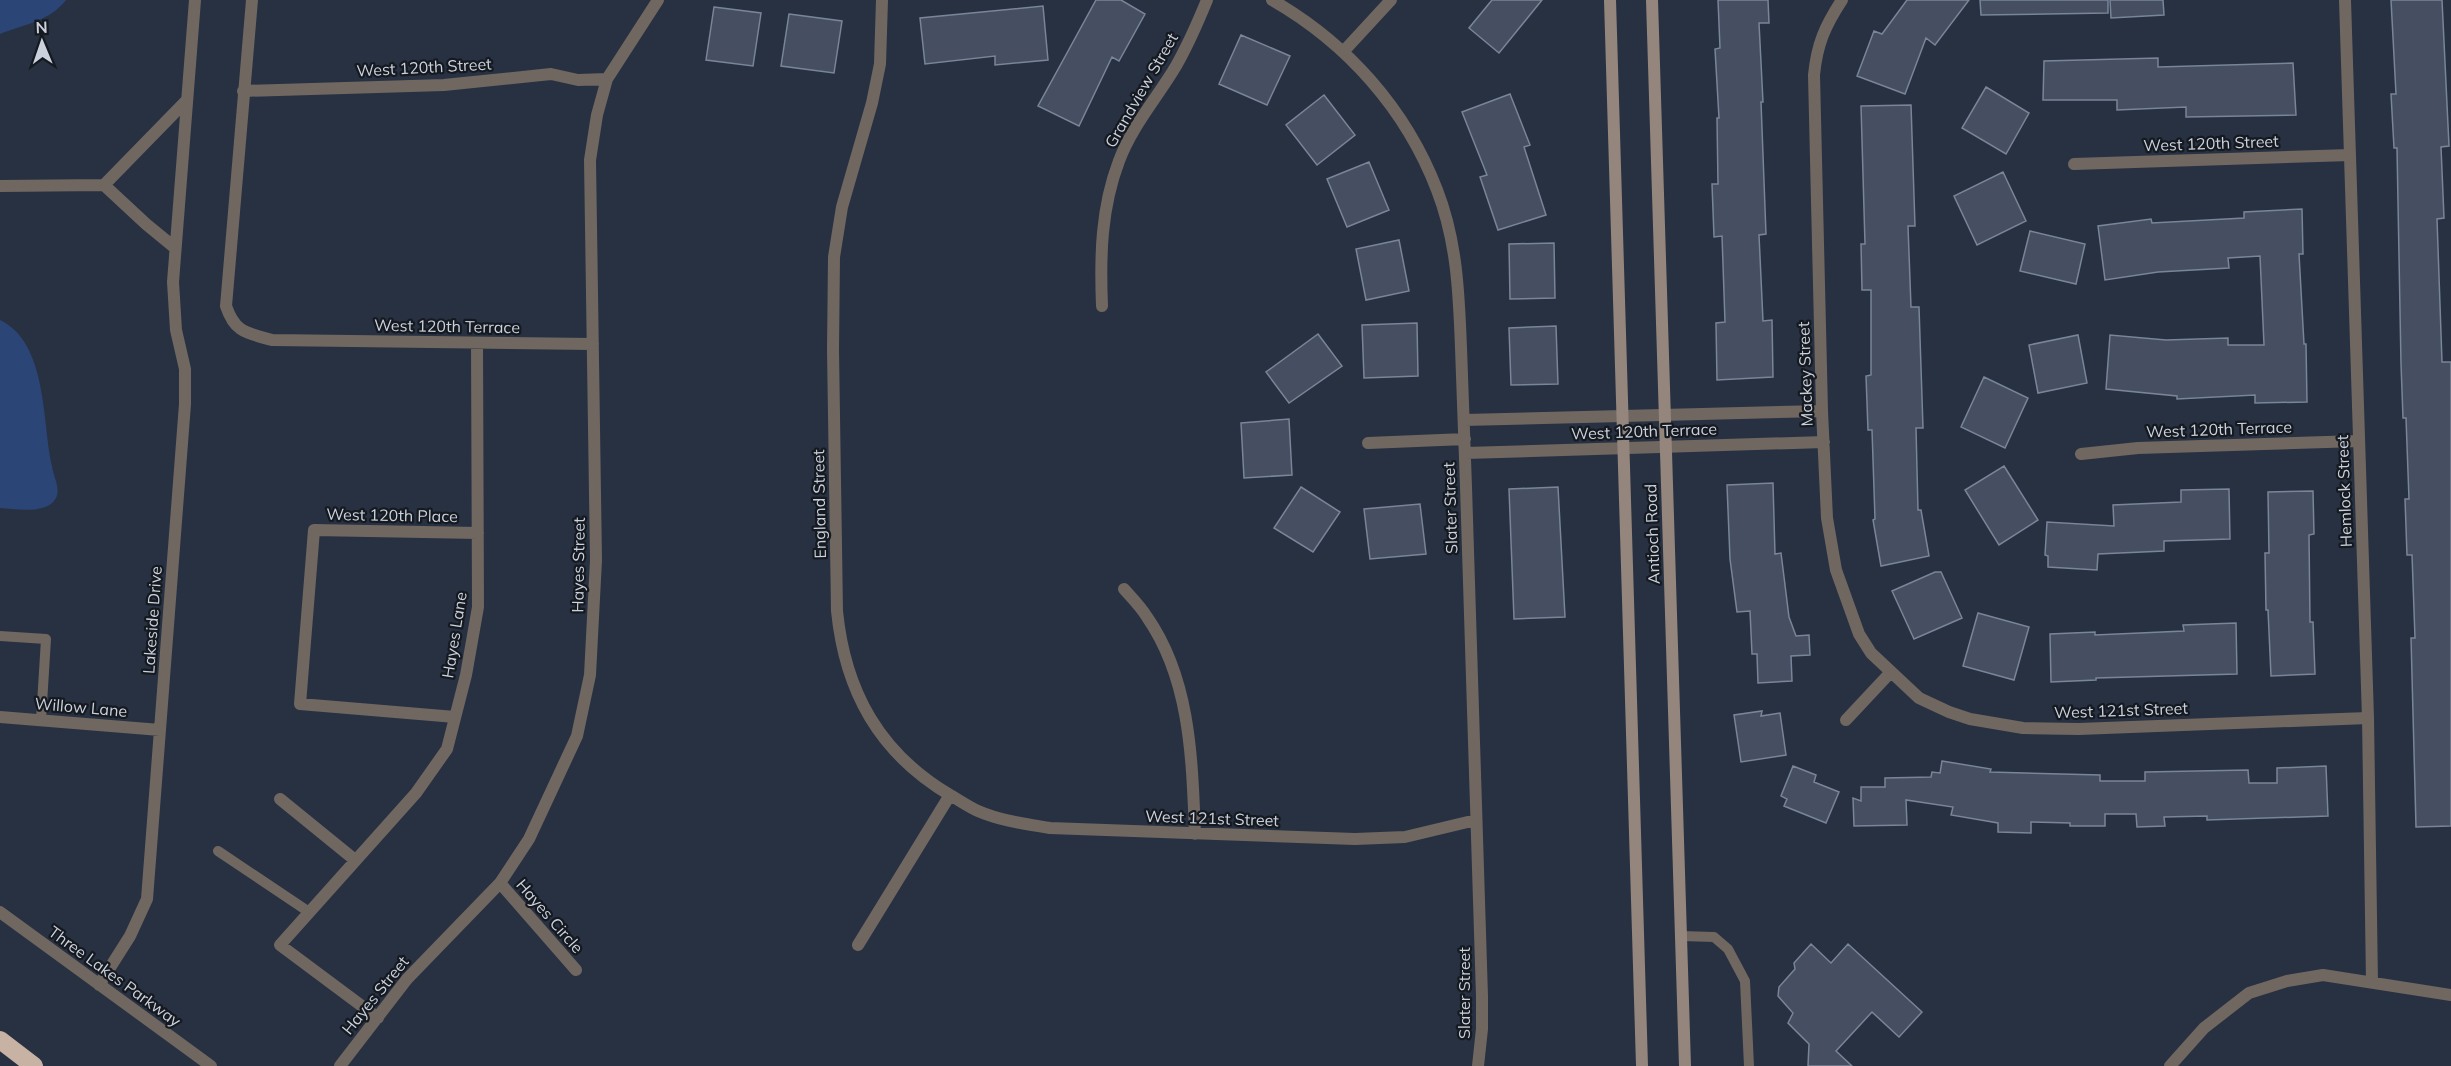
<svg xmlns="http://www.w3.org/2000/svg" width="2451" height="1066" font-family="Mulish,sans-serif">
<rect width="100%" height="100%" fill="#273142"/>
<!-- water -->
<path fill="#2a4576" d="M0,0H66C50,21 23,25 0,34Z
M0,320C48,343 42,423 52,466C53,476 61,488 56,498C47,515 16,509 0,508Z"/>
<!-- building -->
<path fill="#454f61" stroke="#798598" stroke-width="1.5" d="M1096,0H1121L1145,14L1119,61L1112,57L1079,126L1038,106Z
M1492,0H1542L1499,53L1469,28Z
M1718,0H1768L1769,23H1759L1763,102H1761L1766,234L1759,235L1763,321L1772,320L1773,377L1717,380L1716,323L1725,322L1722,236L1714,237L1712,184H1718L1717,118H1719L1715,49L1720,48Z
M1907,0H1969L1935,45L1926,38L1905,94L1857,76L1874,31L1882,34Z
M1980,0H2108V13L1981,15Z
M2110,0H2163L2164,15L2111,18Z
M2391,0H2442L2449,146L2441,147L2444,218L2437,219L2442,362H2451V826L2416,827L2411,638H2415L2412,555H2407L2405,499H2409L2406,418H2403L2401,364L2397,148H2394L2391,94H2396Z
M1043,6L1048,60L995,65V56L925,64L920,18Z
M714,7L761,13L753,66L706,60Z
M789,14L842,21L834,73L781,66Z
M1241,35L1290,56L1267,105L1219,84Z
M2158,58V67L2293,63L2296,115L2186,117V107L2117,110V100H2043L2044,61Z
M1986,87L2029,113L2006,154L1962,128Z
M1510,94L1530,145L1524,147L1546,215L1498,230L1480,177L1487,175L1462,112Z
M1324,95L1355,135L1317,165L1286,125Z
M1911,105L1915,226H1908L1911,307H1919L1923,428H1916L1918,510H1921L1929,556L1881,566L1873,520L1875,519L1872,430H1868L1866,376L1871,375V290H1862L1861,244H1865L1861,106Z
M1369,162L1389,210L1347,227L1327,179Z
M2003,172L2026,221L1977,245L1954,196Z
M2302,209L2303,254H2299L2304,344H2306L2307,402L2255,403V395L2177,399V396L2106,389L2110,335L2166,340L2228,338V345H2264L2260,256L2228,258L2229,268L2158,272L2105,280L2098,226L2151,219L2152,223L2244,218V212Z
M2030,231L2085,244L2076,284L2020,271Z
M1399,240L1409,291L1366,300L1356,249Z
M1554,243L1555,298L1510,299L1509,244Z
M1417,323L1418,376L1364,378L1362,325Z
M1556,326L1558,384L1511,385L1509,328Z
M1318,334L1342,366L1289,403L1266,372Z
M2078,335L2087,383L2038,393L2029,345Z
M1984,377L2028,398L2005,448L1961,427Z
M1289,419L1292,475L1244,478L1241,423Z
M2004,466L2038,520L1999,545L1965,490Z
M1773,483L1775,554L1781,553L1789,617L1796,636L1809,635L1810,655L1791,656L1792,681L1758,683L1757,654H1752L1750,611L1737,612L1730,559L1727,485Z
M1301,487L1340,512L1313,552L1274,528Z
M1558,487L1565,617L1514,619L1509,489Z
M2229,489L2230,539L2164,541V551L2098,554L2097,570L2048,567V556L2045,555L2047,522L2114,526L2113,505L2181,502V490Z
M2313,491L2314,534L2309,535L2310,622H2313L2315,674L2271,676L2268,610H2266L2265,553H2269L2268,492Z
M1420,504L1426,554L1370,559L1364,509Z
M1935,572H1941L1962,618L1914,639L1892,591Z
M1978,613L2029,627L2014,680L1963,666Z
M2236,623L2237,674L2096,678V680L2051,682L2050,634L2095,632V635L2184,631L2183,625Z
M1762,711L1761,716L1780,713L1786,755L1741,762L1734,715Z
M1942,761L1991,769L1990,772L2100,775V781H2145V772L2248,770L2249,783H2277V768L2326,766L2328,816L2207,820V816L2164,817L2165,826L2137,827L2136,814H2105V826H2070V823L2031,822V833L1998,832V823L1951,815L1953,807L1906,800L1907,825L1854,826L1853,798L1861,801V787H1885V778L1931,777L1932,772L1940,773Z
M1793,766L1816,775L1814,782L1839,792L1826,823L1784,806L1787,799L1781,796Z
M1811,944L1831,963L1848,944L1922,1012L1899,1037L1872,1012L1836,1051L1852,1066H1808L1809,1044L1788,1023L1793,1013L1778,996L1779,987L1795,969L1794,963Z"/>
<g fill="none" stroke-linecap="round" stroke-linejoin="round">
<!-- service -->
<path stroke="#706761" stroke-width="10" d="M0,636L46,639L41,720
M218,851L309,912
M1681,936L1714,937L1728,949L1745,981L1749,1066"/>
<!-- minor -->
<path stroke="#706761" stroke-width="12" d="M252,0L226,306C235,333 247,333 272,340L593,344
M882,0L880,64L872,103L842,207L834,257L833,350L837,611C845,691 879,753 950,795C959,800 969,807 978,811C1001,821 1026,824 1050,828L1355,839L1405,837L1476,820
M1272,0C1347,43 1406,109 1437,190C1457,241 1459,294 1461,348C1463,394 1464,441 1466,487C1471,657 1477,826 1482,996V1029L1478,1066
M1842,0C1825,26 1817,44 1814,75L1822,411L1827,518L1836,570L1859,634L1871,653L1919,698L1949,712L1970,719L2023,728L2079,729L2368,718
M2345,0L2368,718L2372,982
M1343,52L1391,0
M243,91L444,85L551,74L578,80L607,79
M2074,164L2350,155
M104,185L187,100
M0,186L104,185L146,224L174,247
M1102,306C1100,256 1101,208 1119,161C1132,126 1157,98 1176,66C1188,45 1198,22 1207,0
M1464,420L1822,411
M1368,443L1465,439
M1465,453L1824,442
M2081,454L2138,448L2359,441
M1124,589C1132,598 1141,607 1147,617C1191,680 1192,761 1195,834
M0,717L160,730
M455,717L300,704L314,530L478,533
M1846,720L1890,673
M280,799L355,860
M500,883L576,970
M0,912L211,1066
M858,945L950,795
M99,985L130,936L147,899L185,404V369L176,330L173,282L195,0
M378,1018L280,945L416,793L447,749L466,675L478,607L477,343
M340,1066L407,979L500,883L529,839L577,736L590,675L596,560L590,160L597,115L607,79L658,0
M2170,1066L2204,1028L2249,993L2287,981L2323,975L2451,995"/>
<!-- secondary -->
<path stroke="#94867c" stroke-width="12" d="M1610,0L1642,1066
M1652,0L1685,1066"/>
<!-- motorway -->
<path stroke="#c8b2a3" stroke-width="18" d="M0,1040L34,1066"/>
</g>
<g text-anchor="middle" stroke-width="4.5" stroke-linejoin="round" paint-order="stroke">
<!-- street labels -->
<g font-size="16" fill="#ccd2dd" stroke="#151920">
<text transform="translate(424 67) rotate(-3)" y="6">West 120th Street</text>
<text transform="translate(1141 90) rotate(-60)" y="6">Grandview Street</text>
<text transform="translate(2211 143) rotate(-2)" y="6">West 120th Street</text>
<text transform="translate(447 326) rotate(1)" y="6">West 120th Terrace</text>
<text transform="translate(1805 374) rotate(-92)" y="6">Mackey Street</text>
<text transform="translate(2219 429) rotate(-2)" y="6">West 120th Terrace</text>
<text transform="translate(1644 431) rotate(-2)" y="6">West 120th Terrace</text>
<text transform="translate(2344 491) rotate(-92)" y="6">Hemlock Street</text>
<text transform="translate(819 504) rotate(-91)" y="6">England Street</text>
<text transform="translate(1450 508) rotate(-92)" y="6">Slater Street</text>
<text transform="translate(392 515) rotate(1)" y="6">West 120th Place</text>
<text transform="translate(1652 534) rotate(-92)" y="6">Antioch Road</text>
<text transform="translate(578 565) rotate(-89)" y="6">Hayes Street</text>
<text transform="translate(152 620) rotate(-86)" y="6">Lakeside Drive</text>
<text transform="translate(454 635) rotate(-81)" y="6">Hayes Lane</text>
<text transform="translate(81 707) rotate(5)" y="6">Willow Lane</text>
<text transform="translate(2121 710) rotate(-2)" y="6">West 121st Street</text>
<text transform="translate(1212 818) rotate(2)" y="6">West 121st Street</text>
<text transform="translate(550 916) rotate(49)" y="6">Hayes Circle</text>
<text transform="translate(115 976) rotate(36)" y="6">Three Lakes Parkway</text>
<text transform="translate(1464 993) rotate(-90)" y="6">Slater Street</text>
<text transform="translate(375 995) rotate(-51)" y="6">Hayes Street</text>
</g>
</g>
<!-- north arrow -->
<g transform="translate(42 42) rotate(358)" stroke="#151920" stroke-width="4.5" paint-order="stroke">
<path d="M0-4.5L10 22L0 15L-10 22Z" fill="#ccd2dd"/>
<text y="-9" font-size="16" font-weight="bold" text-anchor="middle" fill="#ccd2dd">N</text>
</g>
</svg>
